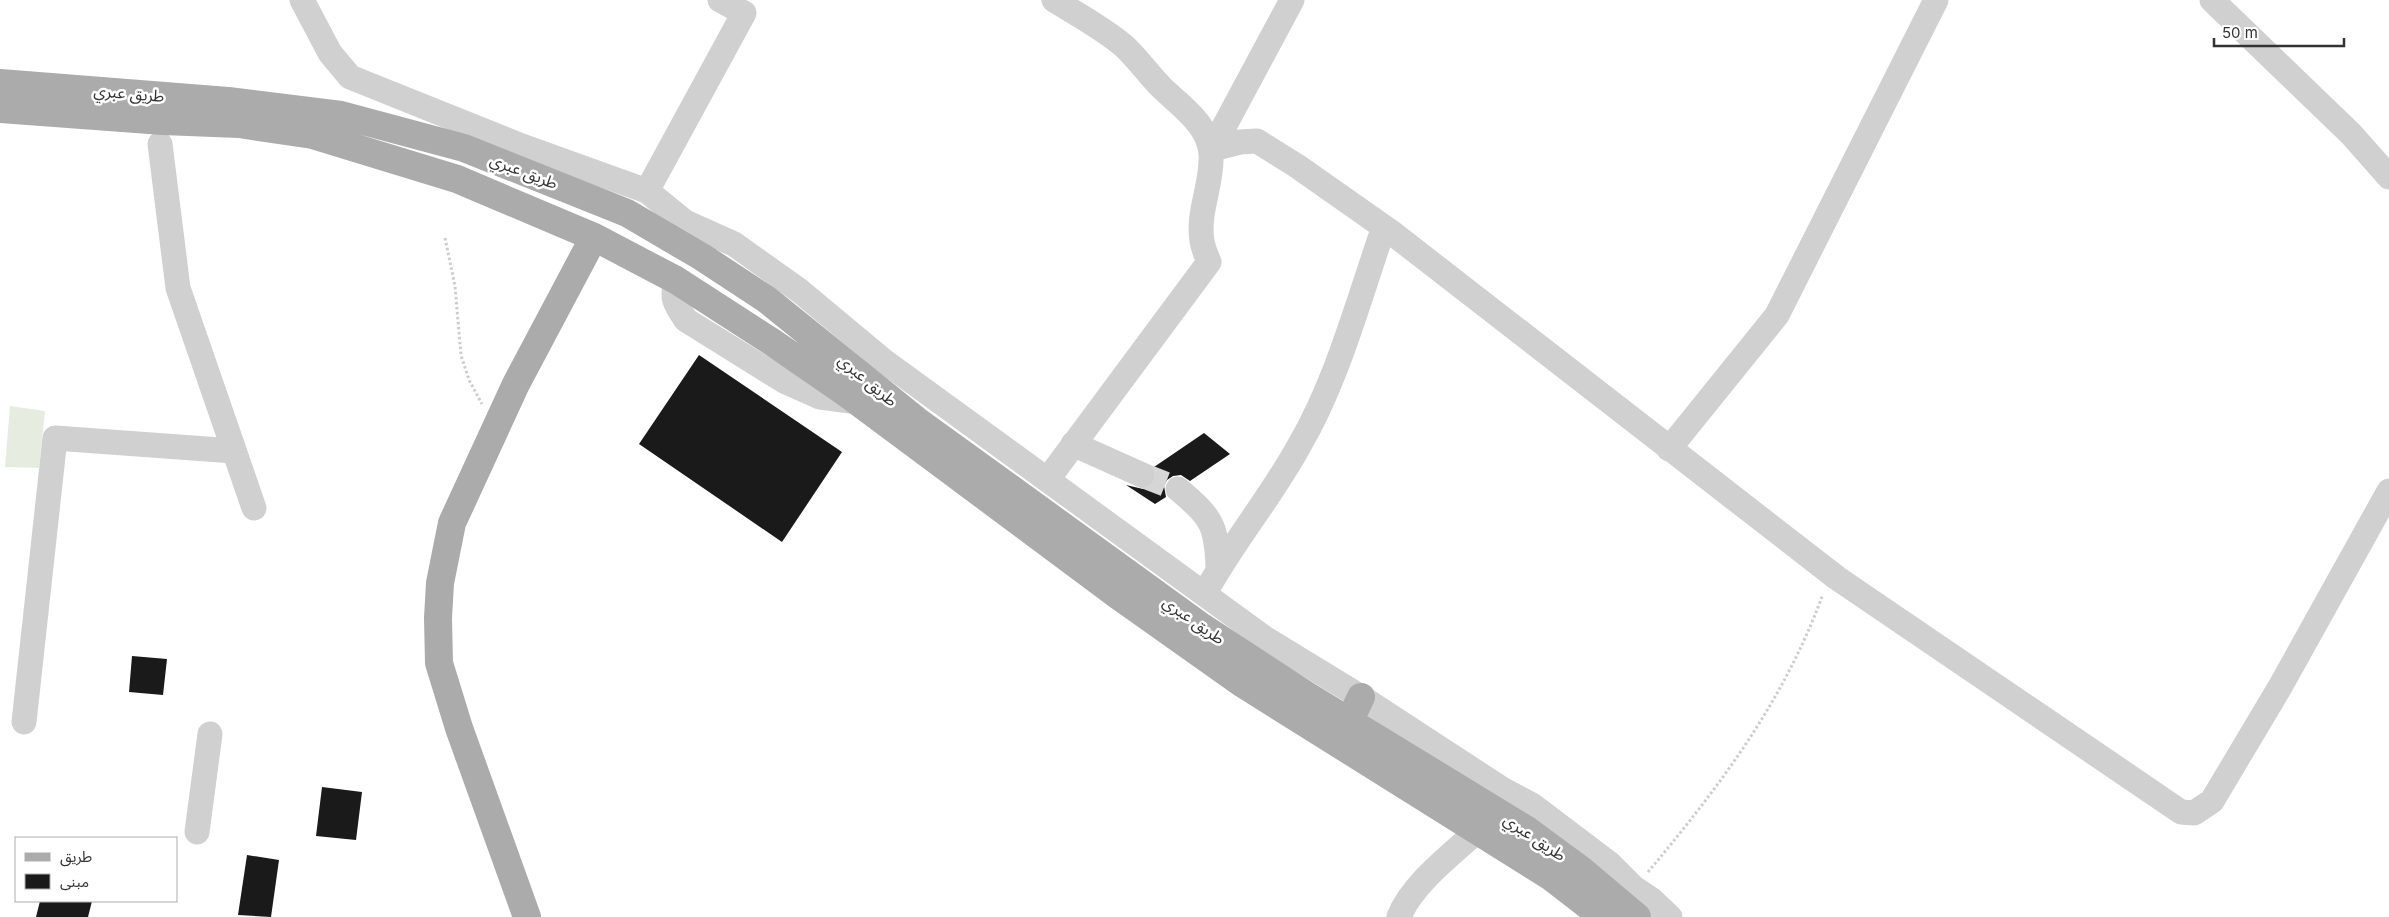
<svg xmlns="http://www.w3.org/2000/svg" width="2389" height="917" font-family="Inter,'Noto Sans Arabic',sans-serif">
<rect width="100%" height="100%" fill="#fff"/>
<!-- green -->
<path fill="#e6ecdf" d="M10,406L45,411L39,468L5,467Z"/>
<!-- building -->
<path fill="#1a1a1a" d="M699,355L842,452L782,542L639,444Z
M1204,433L1230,454L1190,481L1181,475L1173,476L1167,480L1164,486L1166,497L1155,504L1126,485L1143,489L1150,487L1155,480L1156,473L1154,467Z
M132,656L167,659L163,695L129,692Z
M322,787L362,792L356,840L316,836Z
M247,855L279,860L271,917L238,915Z
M40,901H92L88,917H36Z"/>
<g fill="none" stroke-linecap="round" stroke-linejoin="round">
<!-- minor-tunnel -->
<path stroke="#d6d6d6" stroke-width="25" stroke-dasharray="25 12" stroke-linecap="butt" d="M1142,475L1178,489"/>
<!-- path -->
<path stroke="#cdcdcd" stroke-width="3" stroke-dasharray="2.5 2.5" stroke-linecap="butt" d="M445,238L455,286L461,355L469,380L482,404
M1648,872C1720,786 1784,701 1823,594"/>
<!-- minor -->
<path stroke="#d0d0d0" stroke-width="25" d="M302,0L330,53L350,77L522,146L647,191L685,222L734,244L800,291L884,361L1266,639L1361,697L1502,789L1532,805L1610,864L1634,888L1652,900L1670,917
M2212,0L2351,134L2389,177
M160,144L178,288L254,508
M1212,149L1240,142L1257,141L1297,166L1391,232L1837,578L2181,812L2194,813L2212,801L2280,687L2389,491
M1211,151L1292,0
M647,191L744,13L720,0
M676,280C671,299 675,304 686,320L784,381L820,397L858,402
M1073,444L1142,475
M1669,449L1777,315L1936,0
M1048,479L1209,262C1206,255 1203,248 1202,241C1197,212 1213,183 1211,154C1209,125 1181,106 1162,88C1149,75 1138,59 1124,46C1103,28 1078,15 1054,0
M1178,489C1211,517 1217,524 1218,569
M1205,593C1233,542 1271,497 1299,446C1338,379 1358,301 1384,227
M24,722L55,438L234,451
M197,832L210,734
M1399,917C1411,885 1452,854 1477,831"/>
<!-- major -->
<path stroke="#ababab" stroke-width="28" d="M0,83L228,101L341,115L464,148L627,213L702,257L766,299L916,420L1202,627L1306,695L1527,830L1580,869L1637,917
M0,109L163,121L239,124L313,135L457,179L594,237L676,280L772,342L846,393L1116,594L1243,684L1551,877L1603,917
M1350,720L1361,697
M527,917L459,728L439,663L438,618L440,583L452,523L516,384L594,237"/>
</g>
<g text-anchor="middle" stroke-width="5" stroke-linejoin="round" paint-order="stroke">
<!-- street labels -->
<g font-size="16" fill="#333" stroke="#fff">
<text transform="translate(129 93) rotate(5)" y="6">طريق عبري</text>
<text transform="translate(524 171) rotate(21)" y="6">طريق عبري</text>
<text transform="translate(868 380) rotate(40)" y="6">طريق عبري</text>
<text transform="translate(1194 620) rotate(35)" y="6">طريق عبري</text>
<text transform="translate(1535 837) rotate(34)" y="6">طريق عبري</text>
</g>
</g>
<!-- legend -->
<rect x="15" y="837" width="162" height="65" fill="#ffffff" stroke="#adadad"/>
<rect x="25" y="853" width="25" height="8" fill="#ababab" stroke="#adadad"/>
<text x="60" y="862" font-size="15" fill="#333333">طريق</text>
<rect x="25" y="874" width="25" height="15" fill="#1a1a1a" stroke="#adadad"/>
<text x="60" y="887" font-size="15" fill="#333333">مبنى</text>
<!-- scale -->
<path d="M2214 38v8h130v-8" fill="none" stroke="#333333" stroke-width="2.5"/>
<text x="2222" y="38" font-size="15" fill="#333333" stroke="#ffffff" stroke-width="4" paint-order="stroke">50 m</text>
</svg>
